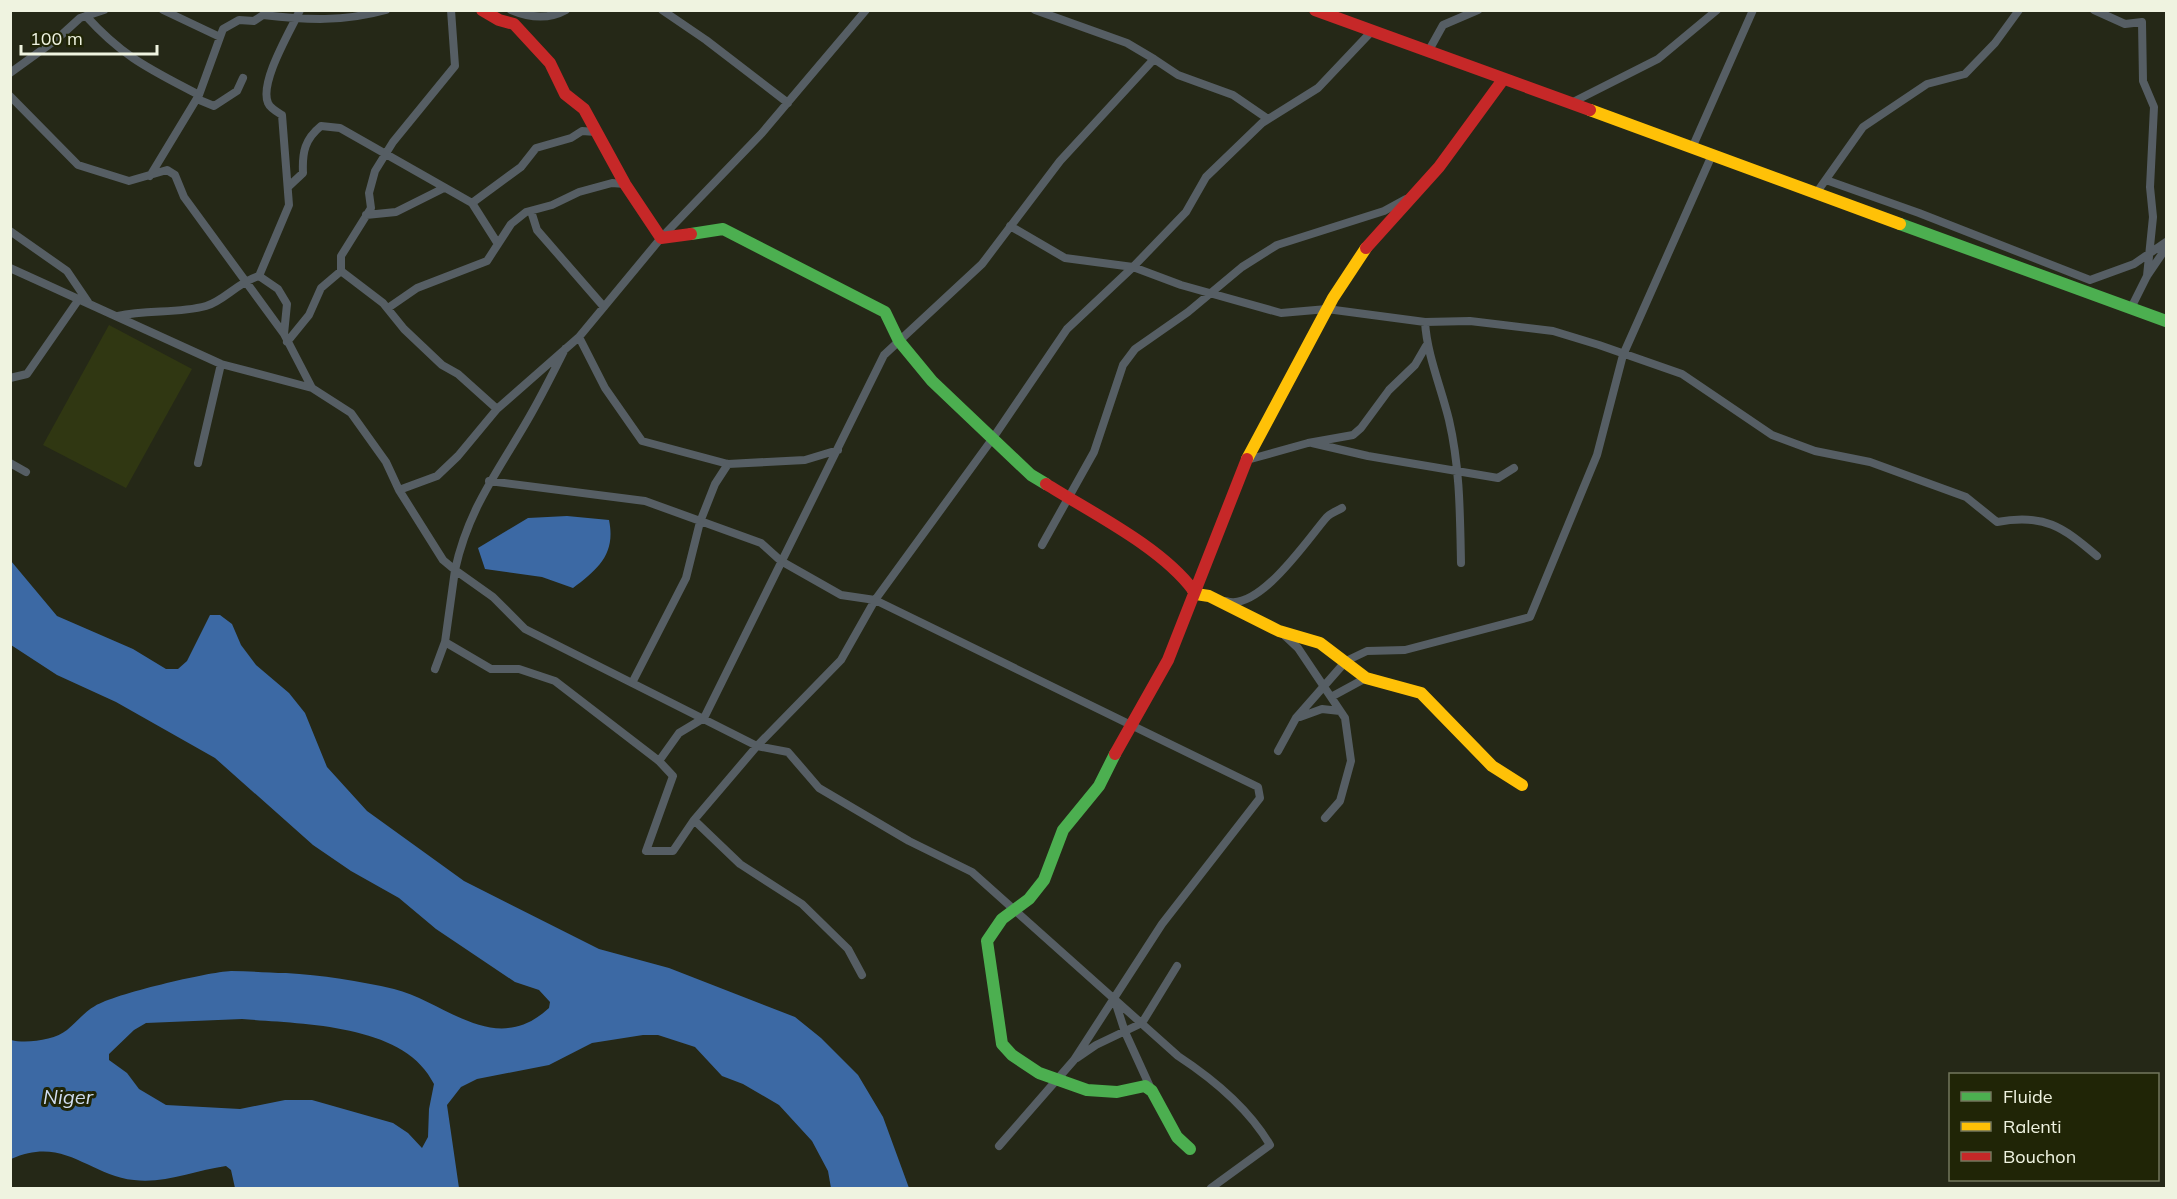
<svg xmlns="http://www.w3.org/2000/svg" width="2177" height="1199" font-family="Mulish,sans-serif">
<rect width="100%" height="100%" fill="#252817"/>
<!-- built -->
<path fill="#303712" d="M109,325L192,369L126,488L43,445Z"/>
<!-- water -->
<path fill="#3c69a4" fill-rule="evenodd" d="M567,516L609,520C616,554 598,569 573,588L542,577L485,569L478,548L528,518Z
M11,561L57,616L133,649L166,669H178L187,661L210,615H220L232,624L241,645L256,665L289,693L305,713L327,767L367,811L464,881L599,949L669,968L795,1017L821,1038L858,1075L883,1117L909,1188H831L828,1171L812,1141L779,1105L743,1084L722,1076L695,1047L658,1035H643L592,1043L549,1065L477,1079L461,1087L447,1105L459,1188H235L231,1170L226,1166C196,1170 164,1184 134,1180C88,1175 64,1135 11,1159V1040C26,1044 55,1040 67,1030C77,1022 84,1012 95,1006C114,994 208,972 231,971C249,971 268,973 286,973C321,975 360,981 394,989C446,1002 495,1058 549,1008L550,1002L539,990L515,982L436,929L399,898L351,871L313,845L215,758L116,702L57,675L11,645ZM242,1019C300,1024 405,1023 434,1084L429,1109L428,1137L422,1148L408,1133L393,1123L312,1100H285L240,1109L166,1105L139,1089L127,1073L109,1060V1054L134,1030L146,1023Z"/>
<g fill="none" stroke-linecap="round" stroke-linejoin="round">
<!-- street -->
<path stroke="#565e64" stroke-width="8" d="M163,10L220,37
M511,10C530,18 548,20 566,10
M662,10L706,40L788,103
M1035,10L1127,43L1154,59
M2094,10L2125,24L2142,22L2143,81L2154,107L2150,187L2153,217L2147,276
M86,16C124,58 150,69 199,95
M1428,52L1443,25L1478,10
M10,73L57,39L80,18L104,10
M10,96L78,165L129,181L167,170L175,175L184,197L284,334
M197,99L214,106L237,91L243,78
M1571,103L1658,59L1717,10
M1692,148L1753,10
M150,176L199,95L223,29L239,20L254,21L263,15C307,20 343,22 386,10
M1826,180L1919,213L2090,280L2134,264L2166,242
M288,187L303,173C302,152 305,139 321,126L340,128L472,203L498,244
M1817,192L1863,127L1927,84L1965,74L1995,43L2019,10
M472,203L521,167L536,148L571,138L582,131L596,132
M531,211L537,230L604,307
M366,215L396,212L444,188
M1010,226L1065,258L1133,267L1181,285L1281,313L1327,309L1425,322L1470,321L1553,331L1599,345L1682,374L1772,435L1815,451L1870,462L1966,497L1997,522C2044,513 2063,527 2097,556
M10,231L67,271L88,302
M10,268L221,364L312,388
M341,271V256L371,208L369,193L375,171L393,142L455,66L451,10
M259,276L289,205L282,115C277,112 270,108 268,103C259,82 291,30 300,10
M388,308L417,288L487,261L511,224L526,212L552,205L579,192L612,183L625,184
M2131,308L2147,276L2166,248
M118,316C147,309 177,314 206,306C224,301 238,282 259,276L278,289L287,304L284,334L312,388L351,413L386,462L399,490L443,560L455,570L445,642L435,669
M1425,322C1427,355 1441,387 1449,420C1460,467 1460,514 1461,563
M579,337L605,388L642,441L728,464L805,460L838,450
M287,342L309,315L321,288L341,271L383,303L404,329L442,365L458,374L497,409
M565,349C554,371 543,393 531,414C500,469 469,506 455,570L493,597L525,629L757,746L788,752L819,788L909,841L972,872L1178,1056C1213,1079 1249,1109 1270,1145L1211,1188
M10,378L27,374L79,299
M1312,443L1368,456L1498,478L1514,468
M1247,460L1308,443L1353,435L1361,428L1389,390L1415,365L1426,346
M10,463L26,472
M198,463L221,364
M489,481L645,501L761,543L781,561L841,595L875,600L1258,787L1260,798L1162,924L1074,1060L999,1146
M399,490L437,476L458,456L497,409L579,337L661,238L762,133L866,10
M1042,545L1094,452L1123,365L1135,349L1188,312L1242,267L1277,245L1384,211L1406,199
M1226,601C1259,612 1307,540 1326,518C1330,513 1337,511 1342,508
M1282,633L1298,648L1345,718L1351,761L1340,801L1325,818
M445,642L491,669H519L555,681L659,761L673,776L646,851H673L694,820L740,864L802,904L848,949L862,975
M632,683L686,578L700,522L715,484L728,464
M1331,697L1366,678
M1300,717L1322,709L1340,711
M1278,751L1296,718L1346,661L1367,651L1405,650L1530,617L1597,455L1623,355L1712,155
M659,761L679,733L704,718L884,355L982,264L1060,161L1154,59L1178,75L1233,95L1268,119
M694,820L757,746L841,660L875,600L993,438L1067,329L1133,267L1186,212L1206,177L1262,123L1318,88L1372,31
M1114,998L1125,1032L1151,1089
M1077,1058L1096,1045L1142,1023L1177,966"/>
<!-- fast -->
<path stroke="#4caf50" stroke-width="12" d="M1900,224L2166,321
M691,234L723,229L885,312L899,341L932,381L1031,475L1046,484
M1115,754L1099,786L1063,830L1044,880L1029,899L1002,919L987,941L1002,1044L1012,1055L1039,1073L1087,1090L1117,1092L1145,1086L1152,1091L1177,1137L1190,1149"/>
<!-- slow -->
<path stroke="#ffc107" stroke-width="12" d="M1590,110L1900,224
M1247,459L1333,298L1366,248
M1193,590L1196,594L1209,596L1279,631L1320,643L1366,678L1421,693L1492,766L1522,785"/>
<!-- jam -->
<path stroke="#c62828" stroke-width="12" d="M482,10L499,20L514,24L550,63L565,94L584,109L625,184L661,238L691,234
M1315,10L1590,110
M1366,248L1439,167L1502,81
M1046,484C1092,513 1161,547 1193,590
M1115,754L1168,660L1247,459"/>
</g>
<g text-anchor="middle" stroke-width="6" stroke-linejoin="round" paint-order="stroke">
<!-- water labels -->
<g font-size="20" font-style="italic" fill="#d1def1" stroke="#202506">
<text x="68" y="1104">Niger</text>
</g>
</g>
<!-- border -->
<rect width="2177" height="1199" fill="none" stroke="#eff3e0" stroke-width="24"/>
<!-- legend -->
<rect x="1949" y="1073" width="210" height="108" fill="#202506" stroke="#73775d" stroke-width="1.5"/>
<rect x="1961" y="1092" width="30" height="9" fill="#4caf50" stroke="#73775d" stroke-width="1.5"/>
<text x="2003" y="1103" font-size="18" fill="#eff3e0">Fluide</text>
<rect x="1961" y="1122" width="30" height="9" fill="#ffc107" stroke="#73775d" stroke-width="1.5"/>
<text x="2003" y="1133" font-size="18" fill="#eff3e0">Ralenti</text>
<rect x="1961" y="1152" width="30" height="9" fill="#c62828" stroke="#73775d" stroke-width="1.5"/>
<text x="2003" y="1163" font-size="18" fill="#eff3e0">Bouchon</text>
<!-- scale -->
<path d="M21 45v9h136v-9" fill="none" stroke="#eff3e0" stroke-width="3"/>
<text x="30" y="45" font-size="18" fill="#eff3e0" stroke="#202506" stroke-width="4.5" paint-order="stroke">100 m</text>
</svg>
